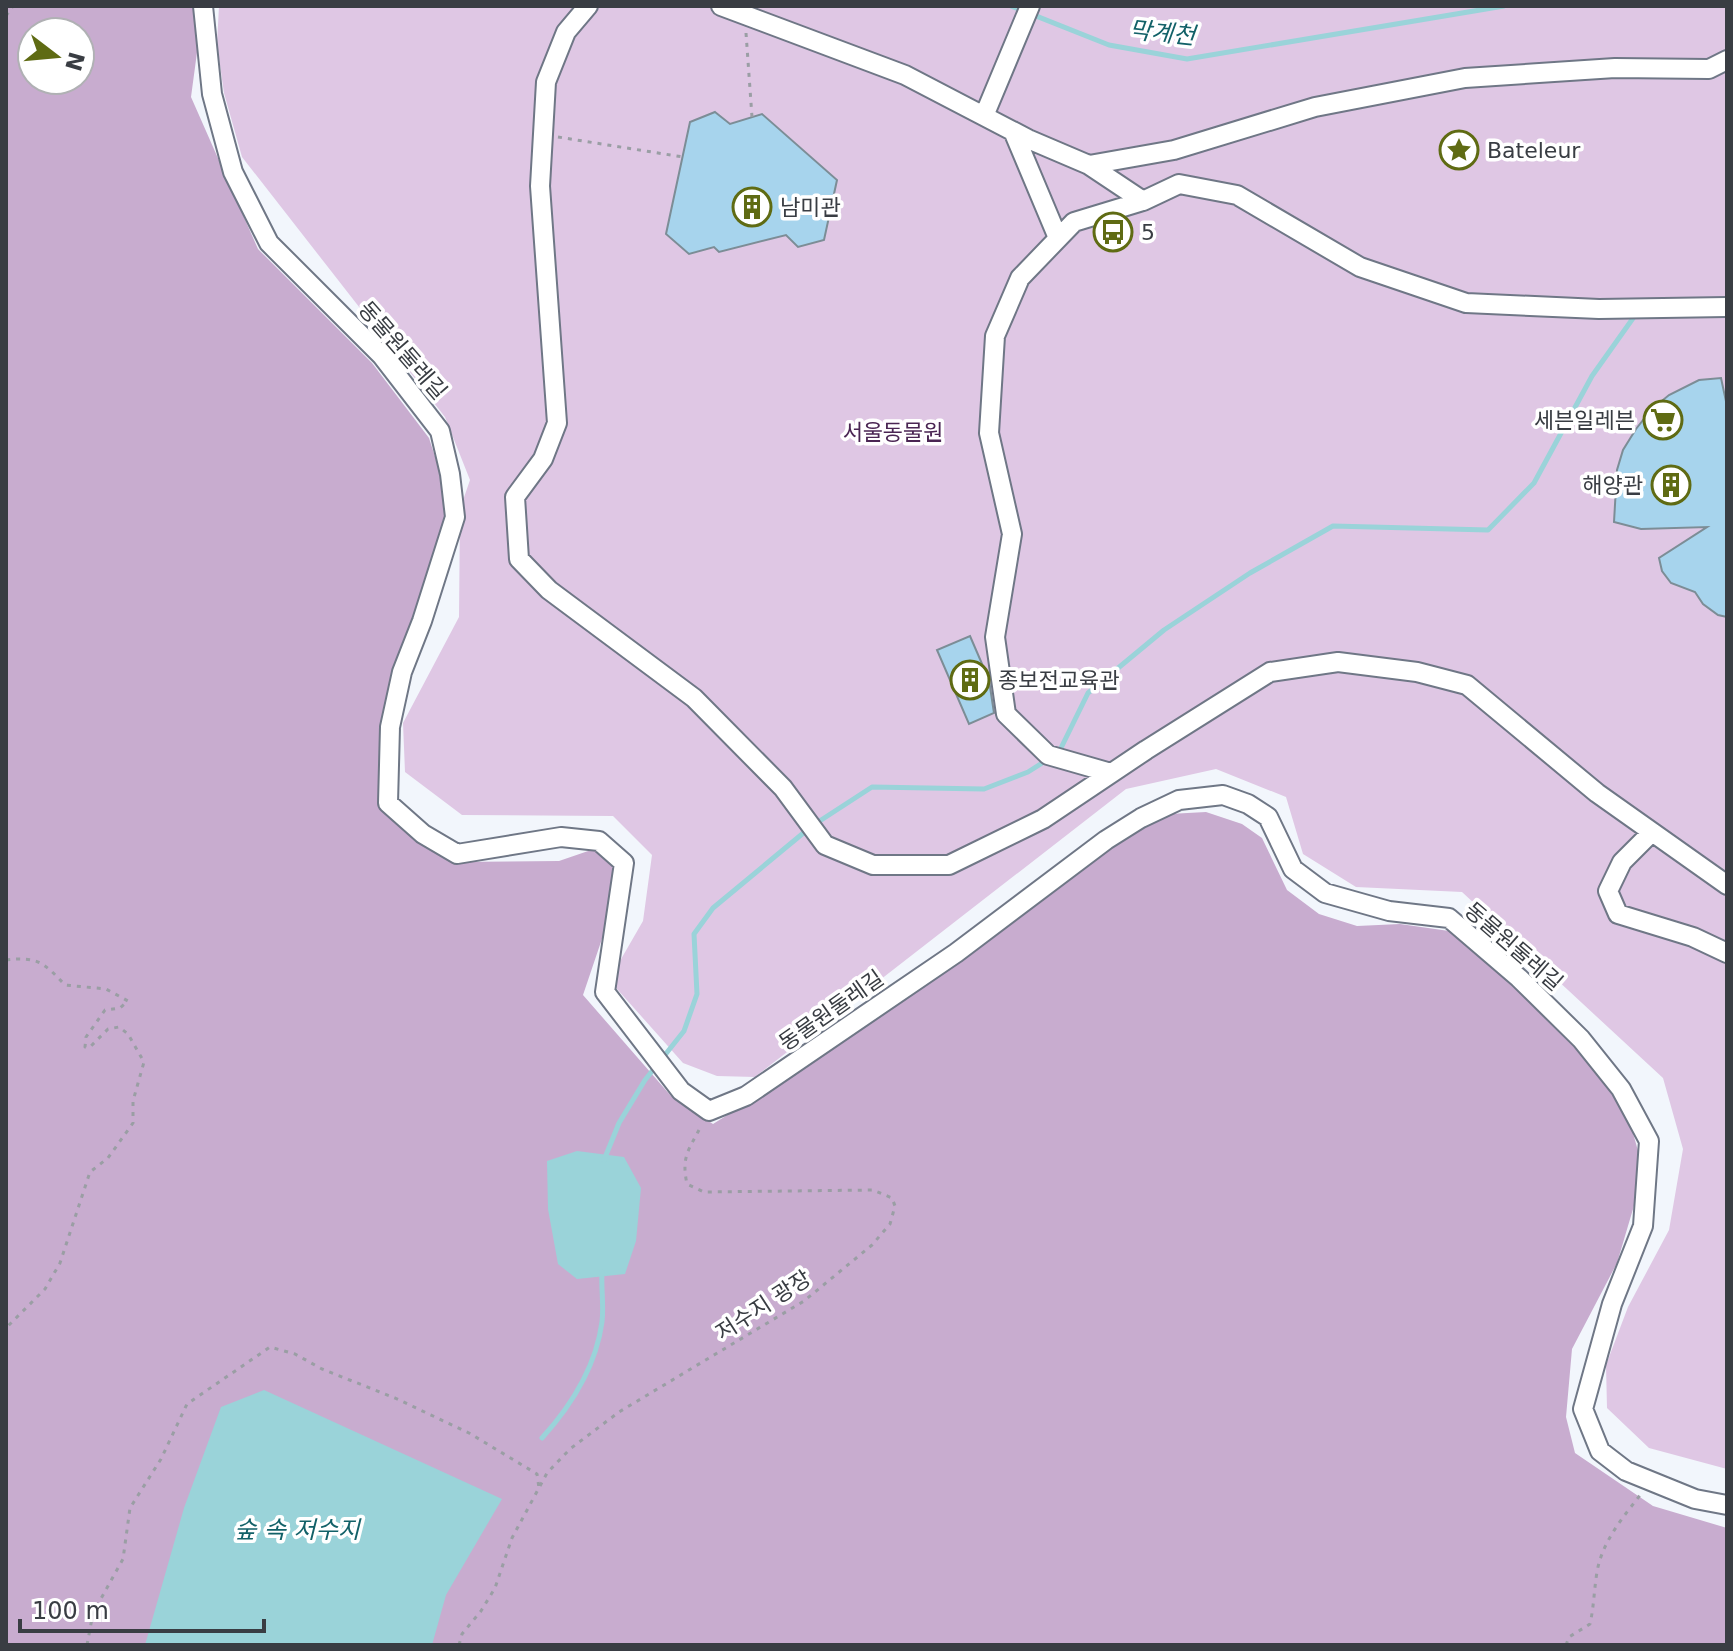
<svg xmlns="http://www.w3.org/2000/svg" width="1733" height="1651" font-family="'DejaVu Sans','Noto Sans KR',sans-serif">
<rect width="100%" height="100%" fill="#f2f6fc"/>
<!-- green -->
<path fill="#dfc7e4" d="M219,6H1727V1469L1649,1448L1607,1408L1606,1365L1628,1307L1669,1230L1683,1149L1663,1078L1462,892L1356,887L1303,854L1286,797L1216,769L1126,789L755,1077L717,1076L683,1063L609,980L643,921L652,855L613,816L462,815L405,772L403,723L459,617L460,509L470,480L445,417L242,157L224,93L217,44Z"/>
<!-- forest -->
<path fill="#c8accf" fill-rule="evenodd" d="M6,6H195L198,45L191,97L258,249L372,363L429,438L440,472L446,515L413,619L393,671L385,720L383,811L418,842L452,862L559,861L594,849L619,871L608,921L583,995L671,1096L713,1124L750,1101L1111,843L1169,814L1206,812L1242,824L1262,838L1287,890L1319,914L1357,926L1400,924L1449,931L1533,999L1603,1068L1629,1119L1644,1172L1617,1263L1572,1349L1566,1417L1575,1453L1653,1506L1727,1528V1645H6ZM32,32H80V80H32Z"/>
<!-- water -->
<path fill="#9ad3d9" d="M577,1151L624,1157L641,1188L636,1241L625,1274L577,1279L558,1264L548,1209L547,1161Z
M264,1390L502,1499L446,1595L432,1645H145L184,1508L221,1407Z"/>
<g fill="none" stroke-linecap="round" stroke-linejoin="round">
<!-- stream -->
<path stroke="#9ad3d9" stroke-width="5" d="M1011,6L1109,45L1187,59L1504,6
M1059,752L1088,693L1164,630L1250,573L1333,526L1488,530L1534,483L1592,376L1636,314
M815,824L872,787L984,789L1028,772L1047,760
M604,1160L619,1123L645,1080L684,1031L697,994L694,934L713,908L807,830
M542,1438C571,1406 596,1366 602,1322C604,1306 601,1288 602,1272"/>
</g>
<!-- building -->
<path fill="#a7d4ed" stroke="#7c8d96" stroke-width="2" d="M715,112L730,124L762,114L837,180L824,240L798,247L786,235L719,252L714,247L689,254L666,234L690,122Z
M1721,378L1727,406V617L1718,615L1703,604L1695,592L1671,583L1662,571L1659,558L1707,527L1641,529L1614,522L1617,470L1623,450L1636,429L1651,410L1669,395L1699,380Z
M970,636L989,680L994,713L969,724L937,650Z"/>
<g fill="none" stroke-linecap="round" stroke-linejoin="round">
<!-- minor casing -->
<g stroke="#6f7786" stroke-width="22">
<path id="minor" d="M203,6L212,94L233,172L269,243L382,356L440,431L450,474L455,517L422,621L402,672L390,727L388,803L423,834L457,854L561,837L599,841L624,863L605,992L681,1091L709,1111L746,1096L956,953L1106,840L1141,818L1179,800L1223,795L1248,804L1268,817L1293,869L1325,893L1389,911L1449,918L1519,978L1581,1039L1621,1089L1649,1141L1643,1226L1612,1304L1583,1409L1600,1451L1626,1471L1695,1499L1727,1505
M588,6L566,32L546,82L540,186L557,423L543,459L515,497L519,559L549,590L694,698L783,788L825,845L873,865H949L1043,819L1146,750L1270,672L1338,662L1417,672L1467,685L1597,793L1727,885
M721,6L905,75L1028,139L1089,165L1174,150L1315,107L1465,78L1615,68L1709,69L1727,60
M984,116L1030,6
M1013,131L1058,238
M1089,165L1143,201L1179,184L1237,195L1360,267L1466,303L1599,309L1727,307
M1111,773L1048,755L1006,714L995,637L1012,534L989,433L995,336L1020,278L1074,222L1143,201
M1652,832L1622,862L1608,891L1618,914L1693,937L1727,953"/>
</g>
<!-- path -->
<path stroke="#9a9ea4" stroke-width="3" stroke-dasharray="4 6" stroke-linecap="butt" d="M6,16L13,6
M746,33L752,117
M558,137L683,157
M6,960C38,956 44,963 65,985L106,989L128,1001L120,1008L105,1010L86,1037L85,1047H90L108,1029L119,1027L128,1034L144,1062L133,1101V1123L108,1158L90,1172L60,1263L45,1289L6,1328
M87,1645L93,1613L123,1559L130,1508L161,1459L187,1404L270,1347L295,1354L322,1369L395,1398L469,1433L537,1474L539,1488
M459,1645L462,1634L481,1611L495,1588L512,1538L547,1473L570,1449L619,1412L804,1301L872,1245L890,1224L895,1206L892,1198L873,1190L704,1192L687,1184C681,1156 689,1150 701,1126
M1566,1645L1569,1637L1590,1624C1594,1606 1594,1590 1597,1572C1602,1542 1623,1517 1641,1494"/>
<!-- minor -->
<use href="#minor" stroke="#fff" stroke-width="18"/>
</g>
<!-- icons -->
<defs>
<g id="sight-ring" transform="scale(2)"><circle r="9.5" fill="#fff" stroke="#5f6b13" stroke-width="1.5"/><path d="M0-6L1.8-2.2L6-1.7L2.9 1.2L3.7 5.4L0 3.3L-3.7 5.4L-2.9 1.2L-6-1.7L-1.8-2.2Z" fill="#5f6b13"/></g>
<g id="building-ring" transform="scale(2)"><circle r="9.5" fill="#fff" stroke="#5f6b13" stroke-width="1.5"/><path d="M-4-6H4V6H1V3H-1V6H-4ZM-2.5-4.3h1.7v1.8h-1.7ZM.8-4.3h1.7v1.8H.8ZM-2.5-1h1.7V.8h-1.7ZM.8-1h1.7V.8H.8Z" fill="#5f6b13"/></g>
<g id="bus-ring" transform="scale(2)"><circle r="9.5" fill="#fff" stroke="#5f6b13" stroke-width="1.5"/><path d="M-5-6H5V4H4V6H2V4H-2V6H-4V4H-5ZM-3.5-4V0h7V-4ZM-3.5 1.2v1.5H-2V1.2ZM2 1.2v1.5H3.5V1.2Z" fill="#5f6b13"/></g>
<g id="supermarket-ring" transform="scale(2)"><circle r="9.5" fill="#fff" stroke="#5f6b13" stroke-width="1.5"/><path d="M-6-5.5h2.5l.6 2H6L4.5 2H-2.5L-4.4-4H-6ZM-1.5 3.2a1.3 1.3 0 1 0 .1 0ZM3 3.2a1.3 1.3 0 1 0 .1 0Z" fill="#5f6b13"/></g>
</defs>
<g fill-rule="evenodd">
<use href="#sight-ring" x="1459" y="150"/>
<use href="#building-ring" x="752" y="207"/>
<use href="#bus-ring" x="1113" y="232"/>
<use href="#supermarket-ring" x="1663" y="420"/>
<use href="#building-ring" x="1671" y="485"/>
<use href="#building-ring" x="970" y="680"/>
</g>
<g text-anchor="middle" stroke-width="7" stroke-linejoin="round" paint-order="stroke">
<!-- poi labels -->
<g font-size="22" fill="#393d43" stroke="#fff" text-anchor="start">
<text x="1487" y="158">Bateleur</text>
<text x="780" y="215">남미관</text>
<text x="1141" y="240">5</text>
<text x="1635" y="428" text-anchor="end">세븐일레븐</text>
<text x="1643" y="493" text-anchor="end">해양관</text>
<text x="998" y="688">종보전교육관</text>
</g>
<!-- street labels -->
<g font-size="22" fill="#393d43" stroke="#fff">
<text transform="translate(403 350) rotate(49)" y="8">동물원둘레길</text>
<text transform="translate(1514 946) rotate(41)" y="8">동물원둘레길</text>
<text transform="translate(831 1010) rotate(-35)" y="8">동물원둘레길</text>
<text transform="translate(763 1305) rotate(-33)" y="8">저수지 광장</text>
</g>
<!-- park labels -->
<g font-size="22" fill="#4a2553" stroke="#fff">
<text x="893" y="440">서울동물원</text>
</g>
<!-- water labels -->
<g font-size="24" font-style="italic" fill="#126168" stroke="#fff">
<text transform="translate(1162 33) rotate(6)" y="8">막계천</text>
<text x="297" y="1538">숲 속 저수지</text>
</g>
</g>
<!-- border -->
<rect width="1733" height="1651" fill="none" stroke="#393d43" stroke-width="16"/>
<!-- north arrow -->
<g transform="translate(56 56) rotate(106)"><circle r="38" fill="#ffffff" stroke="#b0b1b4" stroke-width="2"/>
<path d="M0-6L14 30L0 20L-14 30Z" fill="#5f6b13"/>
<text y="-12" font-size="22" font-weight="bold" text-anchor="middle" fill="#393d43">N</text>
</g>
<!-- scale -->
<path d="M20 1619v12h244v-12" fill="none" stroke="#393d43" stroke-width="4"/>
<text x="32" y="1619" font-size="24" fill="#393d43" stroke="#ffffff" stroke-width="6" paint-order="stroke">100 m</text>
</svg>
